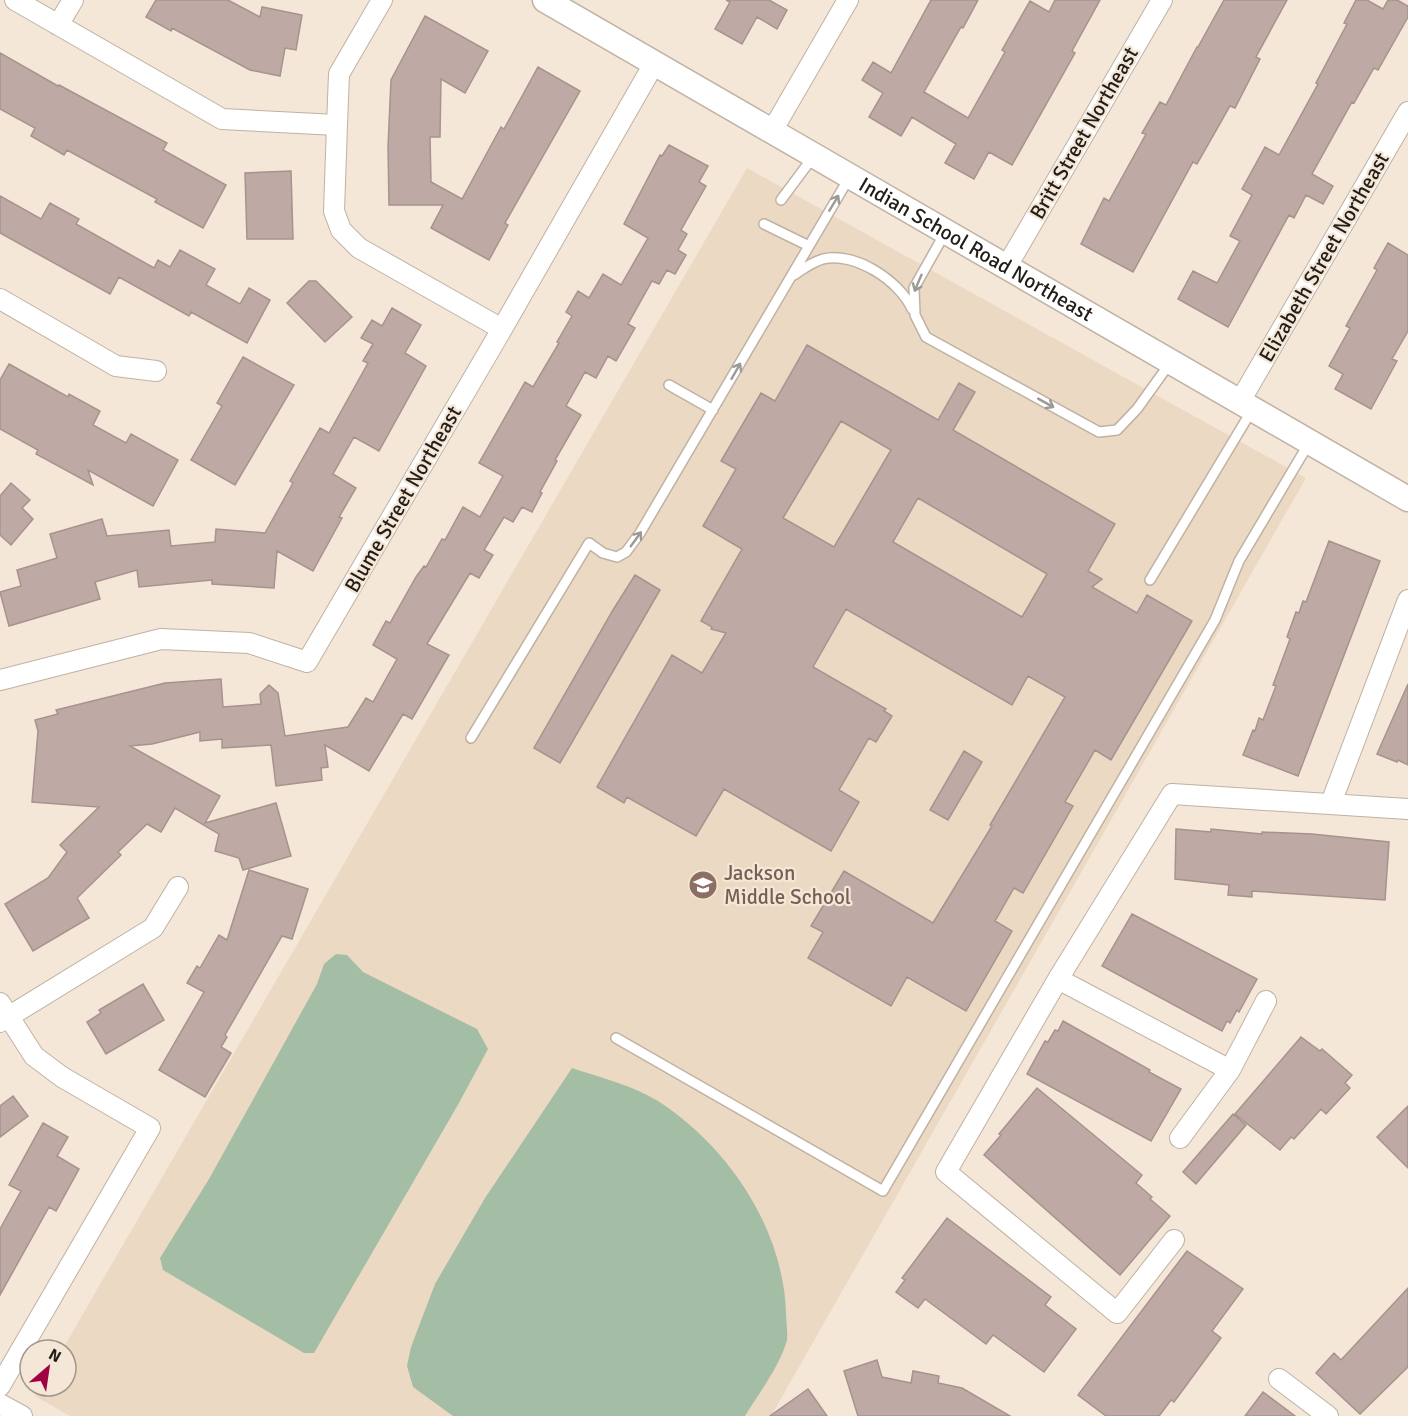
<svg xmlns="http://www.w3.org/2000/svg" width="1408" height="1416" font-family="Signika,sans-serif">
<rect width="100%" height="100%" fill="#f4e7d7"/>
<!-- built -->
<path fill="#ecd9c3" d="M747,168L1306,478L771,1416H70L35,1396L41,1386H66V1350H62Z"/>
<!-- green -->
<path fill="#a3bea4" d="M336,954L347,955L363,972L477,1029L488,1049L459,1103L314,1353H304L163,1270L160,1258L209,1179L317,984L324,964Z
M572,1068C599,1077 634,1086 658,1101C728,1146 783,1228 786,1312C786,1321 788,1332 787,1340C781,1364 758,1395 745,1416H453L413,1387L407,1366L411,1347L435,1284L485,1198Z"/>
<!-- building -->
<path fill="#bea9a5" stroke="#a7928e" stroke-width="1.5" fill-rule="evenodd" d="M156,0H228L260,17L262,7L302,15L296,50L285,48L280,76L250,70L172,28L171,31L146,17Z
M726,0H769L787,10L777,29L757,17L742,44L715,29L730,2Z
M931,0H978L963,28L961,27L924,92L968,118L1005,52L1002,50L1030,1L1049,12L1055,0H1100L1072,51L1075,53L1012,165L989,152L974,179L945,163L956,144L912,117L901,136L869,117L883,93L862,80L873,62L891,73Z
M1224,0H1287L1256,57L1260,59L1235,108L1230,106L1197,164L1193,162L1133,272L1081,244L1104,198L1109,201L1146,134L1142,133L1160,102L1166,105L1197,47H1198Z
M1356,0H1367L1383,9L1388,0H1397L1408,6V17L1378,70L1374,68L1354,103L1352,102L1312,174L1333,186L1323,204L1306,195L1294,218L1289,215L1228,327L1178,299L1193,271L1217,283L1240,241L1230,236L1252,195L1242,189L1265,147L1279,155L1318,84L1316,83L1347,24L1344,23Z
M425,16L488,51L465,93L441,79L440,137H430L431,182L462,199L501,127L504,129L538,67L580,91L505,223L508,225L489,260L431,228L443,205H389L388,147L391,80Z
M0,53L58,86L59,85L167,143L163,150L226,185L203,228L155,202L157,199L67,150L64,155L31,136L35,128L0,109Z
M669,145L708,166L699,182L706,186L681,230L687,234L678,250L686,255L675,274L667,270L659,284L652,281L628,324L635,328L616,361L608,356L596,378L585,372L566,406L581,415L555,460L557,461L540,492L542,493L532,512L522,507L513,522L504,517L484,550L493,555L479,578L470,573L427,644L449,655L412,719L403,714L369,771L325,745L328,767L321,768L322,780L276,786L271,745L222,748V739L200,741V732L152,744L130,746L220,796L205,823L276,803L291,856L243,870L239,858L215,851L219,834L175,808L161,832L147,824L118,852L121,855L77,898L89,918L33,951L5,904L48,878L67,852L60,845L99,807L32,802L38,731L35,720L58,714L56,710L165,683L221,679L223,707L261,704L260,694L269,685L278,693L285,736L348,727L366,698L373,702L397,659L373,645L386,621L390,623L416,577L424,566L426,567L442,539L445,540L463,507L480,517L503,476L479,463L525,382L533,387L559,343L557,342L572,316L566,312L578,291L589,298L603,274L621,285L648,238L624,224L660,155L662,156Z
M291,171L293,239H247L245,173Z
M0,196L41,219L50,203L79,219L76,224L154,268L158,260L170,267L180,250L215,269L206,285L240,304L249,288L270,300L247,343L191,312L189,316L119,277L110,294L0,233Z
M1388,243L1408,255V331L1392,359L1397,361L1371,409L1335,389L1343,374L1329,366L1350,328L1346,326L1377,270L1374,268Z
M309,281H316L352,317L325,342L287,303Z
M392,308L421,325L405,353L426,366L379,451L354,437L333,474L356,488L339,517L342,518L313,571L277,551L274,588L212,584V580L139,587L137,570L95,582L100,599L9,626L0,592L21,586L17,570L57,558L50,534L102,519L107,536L169,530L171,546L215,542L216,529L265,533L293,483L290,481L320,428L329,433L368,363L363,361L373,344L361,338L372,320L382,326Z
M807,345L938,420L959,383L975,392L953,430L1115,524L1088,571L1102,579L1092,587L1137,613L1147,595L1192,621L1111,760L1095,750L1065,802L1073,806L1023,893L1014,888L995,921L1012,931L966,1011L907,977L891,1006L808,958L823,932L811,926L844,871L933,923L992,826L990,825L1065,697L1028,676L1012,705L846,609L813,667L886,709L884,711L892,716L876,742L869,738L839,790L859,802L831,851L724,789L696,836L627,797L624,803L597,787L672,655L702,673L726,633L711,629L712,627L701,621L742,549L703,526L736,469L721,461L761,393L775,401ZM841,421L891,450L834,547L783,518ZM918,498L1047,574L1022,617L893,542Z
M243,357L294,385L235,485L191,460L222,406L217,403Z
M9,364L68,397L69,394L100,411L93,425L126,443L131,434L178,460L153,506L88,470L93,485L36,454L38,450L0,429V380Z
M11,483L30,500L22,508L33,519L11,545L0,535V496Z
M1329,541L1380,561L1298,776L1243,755L1253,730L1255,731L1259,718L1263,720L1276,686L1273,685L1290,639L1287,637L1296,612L1299,613L1303,601L1306,602Z
M635,575L660,590L560,763L534,748L613,610Z
M1408,684V765L1398,760L1397,762L1377,754Z
M964,751L982,762L948,820L930,810Z
M1176,829L1211,832V829L1262,834V832L1312,834L1389,842L1385,900L1252,891V897L1228,895L1229,885L1175,879Z
M249,870L308,889L292,939L282,936L225,1035L227,1037L221,1047L231,1053L205,1097L159,1070L204,992L187,983L197,966L200,968L219,935L227,940Z
M1132,914L1257,979L1239,1012L1237,1010L1230,1023L1227,1021L1222,1031L1102,966Z
M143,984L164,1020L106,1054L87,1022L101,1013L99,1010Z
M1063,1021L1150,1070L1149,1072L1181,1089L1151,1141L1027,1074L1045,1041L1048,1042L1055,1030L1058,1031Z
M1301,1037L1320,1051L1322,1049L1352,1075L1345,1083L1350,1088L1326,1114L1321,1109L1294,1139L1291,1137L1280,1150L1235,1114Z
M1037,1088L1142,1175L1136,1183L1152,1197L1150,1199L1170,1216L1120,1275L984,1155L1001,1135L999,1134Z
M13,1096L28,1116L0,1137V1106Z
M1408,1106V1168L1377,1137Z
M1233,1114L1246,1125L1196,1184L1183,1172Z
M43,1123L68,1137L57,1156L79,1169L56,1211L49,1207L0,1295V1229L21,1191L9,1185Z
M947,1218L1051,1297L1045,1305L1076,1329L1044,1372L993,1335L986,1344L925,1299L918,1308L896,1292L905,1280L902,1278Z
M1187,1251L1243,1289L1212,1331L1221,1338L1174,1402L1171,1400L1159,1416H1106L1078,1395Z
M1408,1288V1367L1360,1414L1316,1373L1334,1353L1341,1360Z
M877,1360L882,1377L911,1383L913,1371L939,1376L938,1383L962,1388L1010,1416H858L844,1371Z
M808,1389L827,1416H770Z
M1263,1392L1295,1416H1245Z"/>
<g fill="none" stroke-linecap="round" stroke-linejoin="round">
<!-- service casing -->
<g stroke="#bfb2a3" stroke-width="12">
<path id="service" d="M781,200L813,157
M764,224L809,246
M945,233L914,288L915,315L926,337L1099,432L1117,430L1137,409L1170,363
M794,275C803,269 812,262 823,259C854,251 900,281 912,309
M669,385L713,410
M1150,580L1252,410
M471,738L589,543L603,553L617,557L626,552L640,533L849,178
M616,1038L883,1191L1215,620L1239,561L1309,443"/>
</g>
<!-- minor casing -->
<g stroke="#bfb2a3" stroke-width="22">
<path id="minor" d="M15,0L222,119L337,125L334,211L341,230L359,248L502,329
M58,25L73,0
M337,125L339,74L382,0
M772,131L848,0
M1007,266L1162,0
M0,299L116,366L156,371
M1239,403L1408,112
M0,680L161,639L249,643L307,662L502,329L655,62
M1331,803L1408,600
M1058,979L1230,1070
M0,1003L34,1056L62,1077L150,1128L0,1386
M0,1022L153,928L178,887
M1180,1138L1230,1070L1266,1001
M1174,1240L1117,1313L946,1172L1058,979L1172,794L1408,809
M1279,1379L1328,1416
M0,1404L22,1416"/>
</g>
<!-- tertiary casing -->
<g stroke="#bfb2a3" stroke-width="27">
<g id="tertiary">
<path id="s1" d="M545,0L1408,499"/>
</g>
</g>
<!-- service -->
<use href="#service" stroke="#fff" stroke-width="9"/>
<!-- minor -->
<use href="#minor" stroke="#fff" stroke-width="20"/>
<!-- tertiary -->
<use href="#tertiary" stroke="#fff" stroke-width="24"/>
</g>
<!-- one-way arrows -->
<defs><path id="oneway-shaft" d="M-6 0H5M1.5-3L5.5 0L1.5 3" fill="none" stroke-width="1.6" stroke-linecap="round" stroke-linejoin="round" transform="scale(1.5)"/></defs>
<g stroke="#9c9997">
<use href="#oneway-shaft" transform="translate(834 203) rotate(-59)"/>
<use href="#oneway-shaft" transform="translate(918 283) rotate(113)"/>
<use href="#oneway-shaft" transform="translate(736 371) rotate(-60)"/>
<use href="#oneway-shaft" transform="translate(1046 403) rotate(29)"/>
<use href="#oneway-shaft" transform="translate(636 539) rotate(-54)"/>
</g>
<!-- icons -->
<defs>
<g id="school-disc" transform="scale(1.5)"><circle r="9.5" fill="#8d6e63" stroke="#f4e7d7"/><path d="M0-5L7-2L0 1L-7-2ZM-4 1L0 2.5L4 1V4Q0 6-4 4Z" fill="#fff"/></g>
</defs>
<g fill-rule="evenodd">
<use href="#school-disc" x="703" y="885"/>
</g>
<g text-anchor="middle" stroke-width="4.5" stroke-linejoin="round" paint-order="stroke">
<!-- street labels -->
<g font-size="21" fill="#221d17" stroke="#f4e7d7">
<text transform="translate(1084 133) rotate(-60)" y="7">Britt Street Northeast</text>
<text dy="7" stroke="none"><textPath href="#s1" startOffset="498">Indian School Road Northeast</textPath></text>
<text transform="translate(1324 257) rotate(-60)" y="7">Elizabeth Street Northeast</text>
<text transform="translate(403 499) rotate(-60)" y="7">Blume Street Northeast</text>
</g>
<!-- education labels -->
<g font-size="21" fill="#785e54" stroke="#f4e7d7" text-anchor="start">
<text x="724" y="880">Jackson<tspan x="724" dy="24">Middle School</tspan></text>
</g>
</g>
<!-- north arrow -->
<g transform="translate(48 1368) rotate(29)"><circle r="28" fill="#f4e7d7" stroke="#a0968a" stroke-width="1.5"/>
<path d="M0-4.5L10 22L0 15L-10 22Z" fill="#9f0244"/>
<text y="-9" font-size="16" font-weight="bold" text-anchor="middle" fill="#221d17">N</text>
</g>
</svg>
